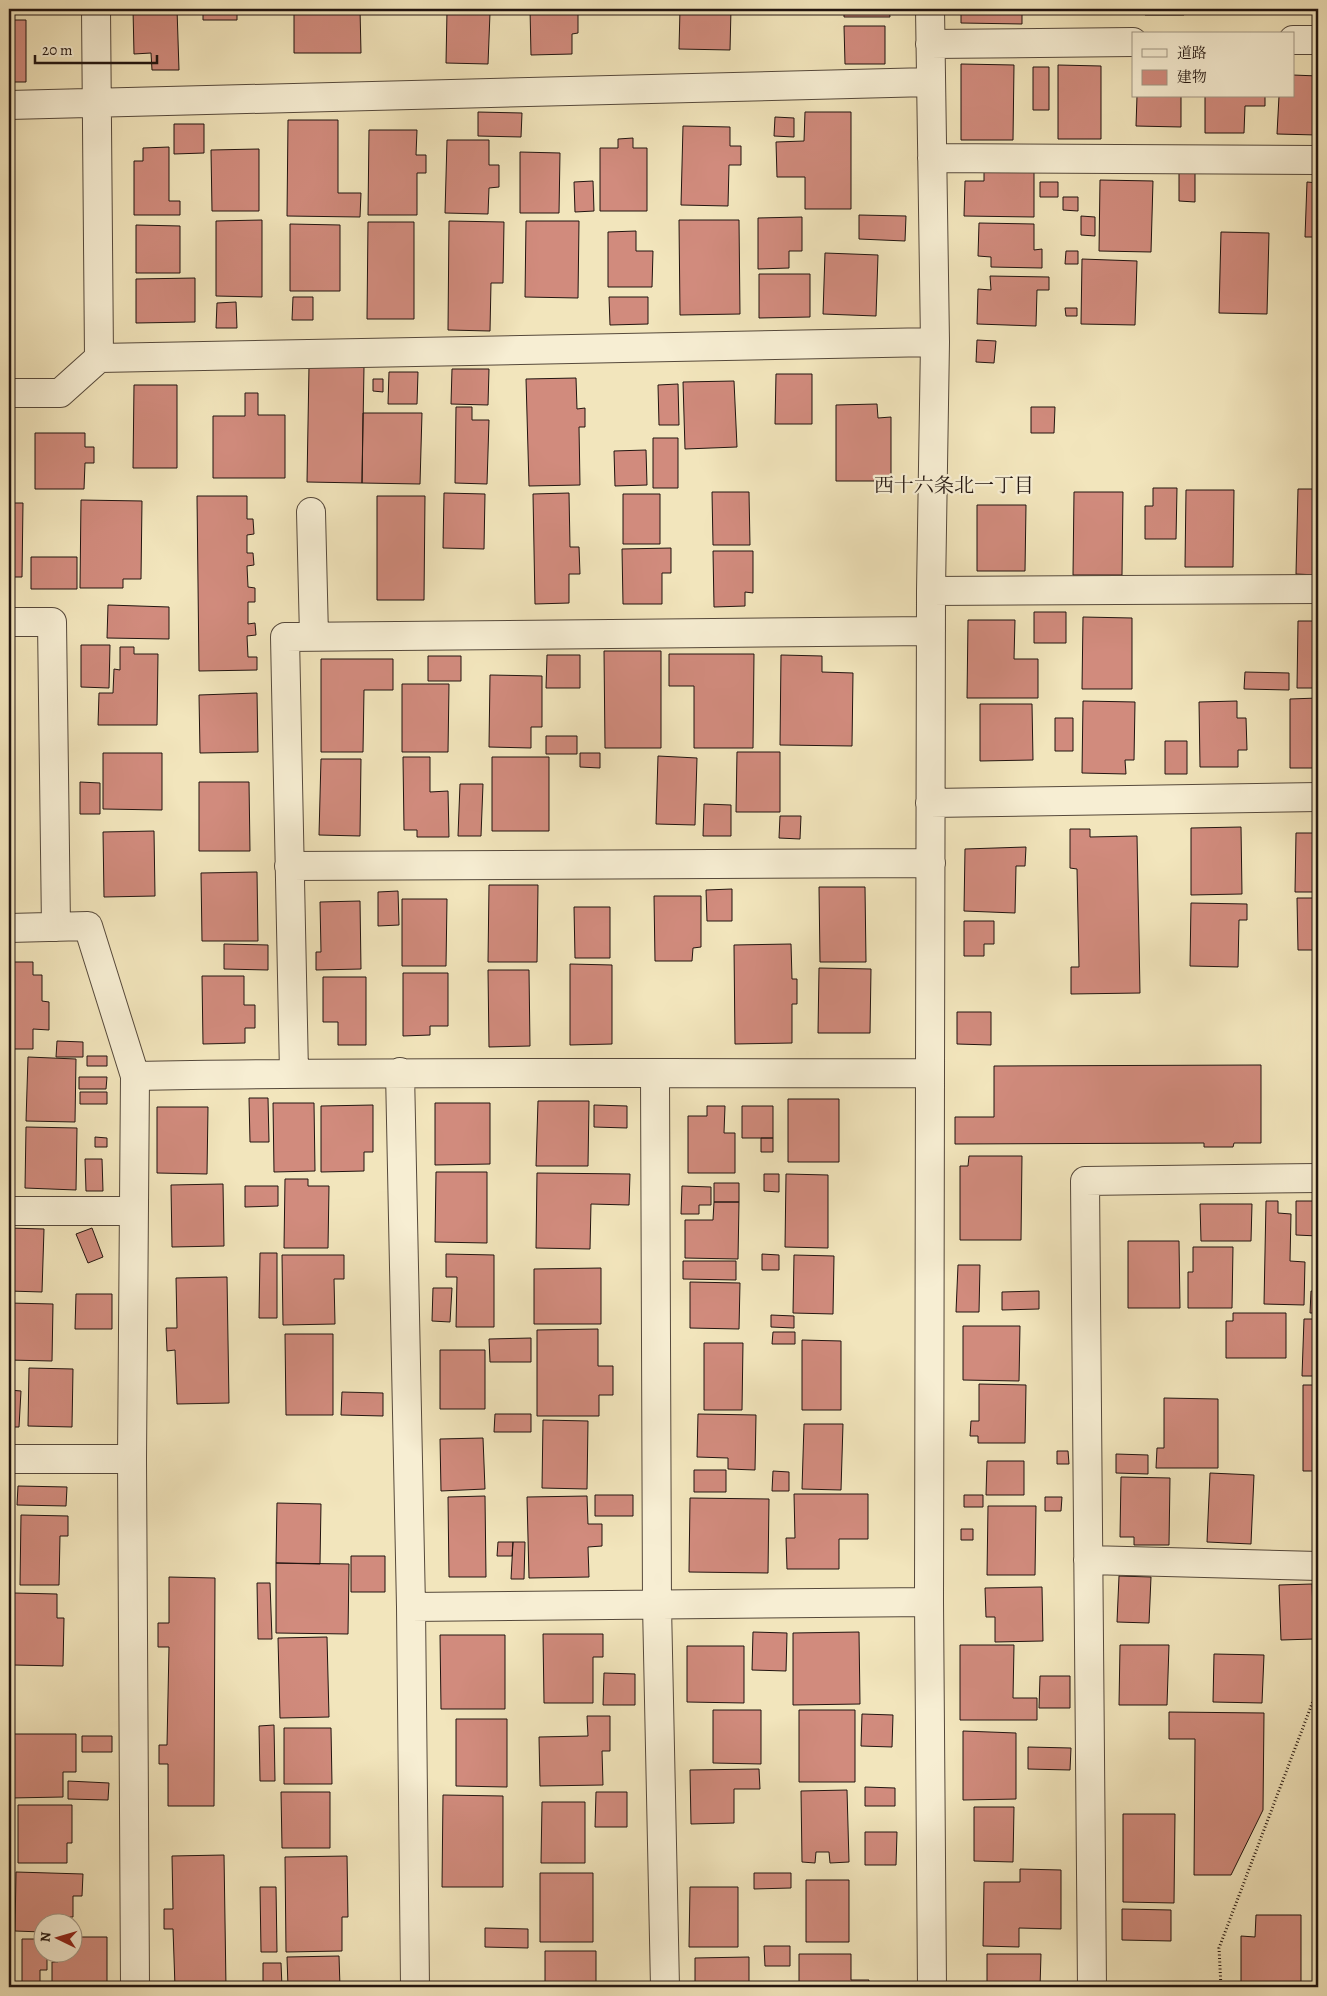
<svg xmlns="http://www.w3.org/2000/svg" width="1327" height="1996" font-family="Alegreya,'Noto Serif JP',serif">
<rect width="100%" height="100%" fill="#f2e5bc"/>
<filter id="stains"><feTurbulence type="fractalNoise" baseFrequency=".004" numOctaves="4"/><feColorMatrix values="0 0 0 0 .2 0 0 0 0 .09 0 0 0 0 .02 0 0 0 .5 -.17"/></filter>
<radialGradient id="worn" r=".72"><stop offset=".6" stop-color="#630" stop-opacity="0"/><stop offset="1" stop-color="#630" stop-opacity=".3"/></radialGradient>
<!-- building -->
<path fill="#d18b7d" stroke="#221510" d="M133,9H177L179,70H152L151,53L134,54Z
M203,9H250V11H237V20H203Z
M294,9H360L361,53H294Z
M530,9H585V11H578V33L572,34V54L531,55Z
M680,9H731L730,50L679,49Z
M844,9H889L890,17H844Z
M961,9H1022V24L961,23Z
M1087,9H1130V11L1087,10Z
M1145,9H1184V15H1145Z
M447,11L490,13L488,64L446,63Z
M9,20H26V82H9Z
M844,26H885V64H845Z
M961,64L1014,65L1013,140H961Z
M1058,65L1101,66V139H1058Z
M1033,67H1049V110H1033Z
M1293,75L1318,76L1317,135L1277,134L1279,96H1293Z
M1137,96H1181V127L1136,126Z
M1205,96H1265V106H1245L1244,133H1205Z
M478,112L522,113L521,137L478,136Z
M805,112H851V209H805V177H777L776,142L804,141Z
M775,117L794,118V137L774,136Z
M288,120H338V193H361L360,217L287,216Z
M174,124H204V153L174,154Z
M683,126L730,127V146H741V165H729L728,206L681,205Z
M369,130H417L416,155H426V173H417V215H368Z
M633,138V148H647V211H600V148H618V139Z
M9,139H13V208H9Z
M447,140H489V165H499V187L489,188L488,214L445,213Z
M169,147V201H180V215H134V161H143V148Z
M259,149V211H212L211,150Z
M520,152L560,153L559,213H520Z
M1179,165H1195V202L1179,201Z
M984,170L1034,171V217L964,216L965,181H984Z
M1100,180L1153,181L1151,252L1099,251Z
M593,181L594,211L575,212L574,182Z
M1040,182H1058V197H1040Z
M1307,182L1318,183V237H1305Z
M1063,197H1078V211L1063,210Z
M9,215H11V304H9Z
M859,215L906,216L905,241L859,239Z
M1081,216L1095,217V236L1081,235Z
M802,217V251H789V268L758,269V218Z
M262,220V297L216,296V221Z
M679,220H739L740,314L680,315Z
M449,221L504,222L503,283H491L490,331L448,330Z
M526,221H579L578,298L525,297Z
M368,222H414V319H367Z
M979,223L1034,224V250L1042,249V268L991,267V257L978,256Z
M290,224L340,225V291H290Z
M136,225L180,226V273H136Z
M636,231V251H653L652,287H608V232Z
M1221,232L1269,233L1267,314L1219,313Z
M1066,251H1078V264H1065Z
M825,253L878,255L876,316L823,314Z
M1082,259L1137,261L1135,325L1081,324Z
M759,274H810V317L759,318Z
M990,276L1049,277V290H1037L1036,326L977,324L978,289L991,290Z
M195,278V322L136,323V279Z
M293,297H313V320H292Z
M609,297H648V324L610,325Z
M236,302L237,328H216L217,303Z
M1065,308H1077V316H1066Z
M977,340L996,341L994,363L976,362Z
M309,366L364,367L362,483L307,482Z
M452,369H489L488,405L451,404Z
M389,372H418L417,404H388Z
M776,374H812V424H775Z
M576,378L577,409L585,408V427H579L580,485L529,486L526,379Z
M373,379H383V392L373,391Z
M734,381L737,447L685,449L683,382Z
M678,384L679,425H659L658,385Z
M134,385H177V468H133Z
M245,393H258V415H285V478H213V416H245Z
M877,404L878,418L891,417V481H836V405Z
M456,407H472V420H489L487,484L455,483Z
M1031,407H1055L1054,433H1031Z
M363,413H422L420,484L362,483Z
M35,433H85V447H94V463H85L84,489H35Z
M653,438H678V488H653Z
M646,450L647,485L615,486L614,451Z
M1153,488H1177L1176,539H1145V506H1153Z
M1298,489H1318V575L1296,574Z
M1186,490H1234L1233,567H1185Z
M712,492H749L750,545H713Z
M1074,492H1123L1122,575H1073Z
M444,493L485,494L484,549L443,548Z
M569,493L570,547H579L580,574H569V603L535,604L533,494Z
M623,494H660V544H623Z
M197,496H247V519H253L254,534L247,535V553H253L254,565L247,566L248,587L255,588V602H248V624L255,623L256,635L247,636L248,657H257V670L199,671Z
M377,496H425L424,600H377Z
M81,500L142,501L141,579H123V588H80Z
M9,503H23L22,577H9Z
M977,505H1026L1025,571H977Z
M671,548V573H662V604H623L622,549Z
M713,551H753V593L745,592V606L714,607Z
M31,557H77V589H31Z
M108,605L169,607V639L107,638Z
M1034,612H1066V643H1034Z
M1083,617L1132,618V689H1082Z
M968,620H1015L1014,659H1038V698H967Z
M1298,621H1318V688H1297Z
M81,645H110L109,688L81,687Z
M120,647H134V654H158L157,725H98L99,693H113L114,669L120,670Z
M604,651H661V748H605Z
M669,654H754L753,748H694V686H669Z
M547,655H580V688H546Z
M781,655L822,656V672L853,673L852,746L780,745Z
M428,656H461V681H428Z
M321,659H393V690H364L363,752H321Z
M1245,672L1289,673V690L1244,689Z
M490,675L542,676V727H531V748L489,747Z
M402,684H449L448,752H402Z
M257,693L258,752L200,753L199,695Z
M1318,698V768H1290V699Z
M1083,701L1135,702L1134,760H1125L1126,774L1082,773Z
M1237,701V718H1246L1247,750H1238V767H1200L1199,702Z
M980,704H1032L1033,760L980,761Z
M1055,718H1073V751H1055Z
M546,736H577V754H546Z
M1165,741H1187V774H1165Z
M737,752H780V812H736Z
M103,753H162V810L103,809Z
M580,753H600V768L580,767Z
M658,756L697,758L695,825L656,824Z
M403,757H430V792L448,791L449,837H417V830H404Z
M492,757H549V831H492Z
M321,759H361L360,836L319,835Z
M80,782L100,783V814H80Z
M199,782H249L250,851H199Z
M460,784H483L481,836H458Z
M704,804L731,805V836H703Z
M780,816H801L800,839L779,838Z
M1241,827L1242,894L1191,895V828Z
M1070,829H1090V837L1137,836L1140,993L1071,994V967H1079L1077,869L1070,868Z
M154,831L155,896L104,897L103,832Z
M1296,833H1318V892H1295Z
M1026,847L1025,866H1016L1015,913L964,911L965,849Z
M257,872L258,941H202L201,873Z
M489,885H538L537,962H488Z
M819,887H865L866,962H820Z
M732,889V921H707L706,890Z
M398,891L399,925L378,926V892Z
M654,896H701V947L693,948L692,961H655Z
M1297,898H1318V950H1298Z
M402,899H447L446,966H402Z
M360,901L361,969L316,970V952H321L320,902Z
M1191,903L1247,904V920H1239L1238,967L1190,966Z
M574,907H610V958H575Z
M964,921H994V944H984V956H964Z
M224,944L268,945V970L224,969Z
M791,944L792,979H797V1004H792V1043L735,1044L734,945Z
M9,962H33V975H42V1001L49,1002V1030L33,1029V1049H9Z
M570,964L612,965V1044L570,1045Z
M819,968L871,969L870,1033H818Z
M488,970H529L530,1046L489,1047Z
M403,973H448V1026H430V1035L403,1036Z
M202,976H244V1005H255V1028H245V1043L203,1044Z
M323,977H366V1045H338V1022H323Z
M957,1012H991V1045L957,1044Z
M57,1041L83,1042V1057H56Z
M87,1056H107V1066H87Z
M28,1057L76,1059L75,1122L26,1121Z
M1261,1065V1143H1234L1233,1147H1204V1143L955,1144V1117H994V1066Z
M79,1077H107L106,1089H79Z
M80,1092H107V1104H80Z
M249,1098H268L269,1142H250Z
M788,1099H839V1162H788Z
M538,1101H589L588,1166H536Z
M273,1103H314L315,1171L274,1172Z
M435,1103H490V1164L435,1165Z
M373,1105V1152H364V1171L321,1172V1106Z
M594,1105L627,1106V1128L594,1127Z
M707,1106H725L724,1133H735V1173H688V1116H707Z
M742,1106H773V1138H742Z
M157,1107H208L207,1174L157,1173Z
M26,1127L77,1128L76,1190L25,1188Z
M95,1137L107,1138V1147H95Z
M761,1138H773V1152H761Z
M969,1156H1022L1021,1240H960V1166H968Z
M85,1159H102L103,1191H86Z
M436,1172H487V1243L435,1242Z
M537,1173L630,1174L629,1205L591,1204L590,1249L536,1248Z
M764,1174H779V1192L764,1191Z
M786,1174L828,1175V1248L785,1247Z
M285,1179H308V1186H329L328,1248H284Z
M714,1183H739V1202H714Z
M223,1184L224,1246L172,1247L171,1185Z
M245,1186H278V1206L245,1207Z
M682,1186L711,1187V1205H699V1214H681Z
M1266,1201H1278V1213L1291,1214L1290,1261L1305,1262L1304,1305L1264,1304Z
M1296,1201H1318V1236L1296,1235Z
M714,1202H739L738,1259L685,1258V1220H713Z
M1200,1204H1252L1251,1241H1201Z
M9,1228L44,1229L42,1292L9,1291Z
M92,1228L103,1257L88,1263L76,1234Z
M1128,1241H1179L1180,1308H1128Z
M1193,1247H1233L1232,1308H1188V1272H1193Z
M260,1253H277V1318H259Z
M446,1254L494,1255V1327H456L457,1277H446Z
M762,1254L779,1255V1270H762Z
M282,1255H344V1279H334L335,1324L283,1325Z
M794,1255L834,1256L833,1314L793,1313Z
M683,1261H736V1280L683,1279Z
M958,1265H980L979,1312H956Z
M601,1268V1324H534V1269Z
M227,1277L229,1403L177,1404L175,1350L167,1351L166,1328H177L176,1278Z
M690,1282L740,1283L739,1329L690,1328Z
M433,1288H452L450,1322L432,1321Z
M1039,1291V1309L1002,1310V1292Z
M1311,1291L1318,1292V1313H1310Z
M76,1294H112V1329H75Z
M9,1303L53,1304L52,1361L9,1360Z
M1233,1313H1286V1358H1226V1321H1233Z
M771,1315L794,1316V1328L771,1327Z
M1304,1319H1318V1376H1302Z
M963,1326H1020L1019,1381L963,1380Z
M598,1329V1366H613V1395H599V1416H537V1330Z
M773,1332H795V1344H772Z
M285,1334H333V1415H286Z
M531,1338V1362H490L489,1339Z
M802,1340L841,1341V1410H802Z
M704,1343H743L742,1410H704Z
M440,1350H485V1409H440Z
M29,1368L73,1369L72,1427L28,1426Z
M979,1384L1026,1385L1025,1443H978V1436H970L971,1421H979Z
M1303,1385H1318V1471H1303Z
M9,1390L21,1391L19,1427H9Z
M342,1392L383,1393V1416L341,1415Z
M1164,1398L1218,1399V1468H1156L1157,1448H1164Z
M495,1414H531V1432H494Z
M698,1414L756,1415L755,1470L728,1469V1458L697,1457Z
M543,1420L588,1421L587,1489L542,1488Z
M804,1424H843L841,1490L802,1489Z
M483,1438L485,1489L441,1491L440,1439Z
M1057,1451H1068L1069,1464H1057Z
M1116,1454L1148,1455V1474L1116,1473Z
M987,1461H1024V1495H986Z
M694,1470H726V1492H694Z
M773,1471L789,1472V1491H772Z
M1210,1473L1254,1475L1251,1544L1207,1542Z
M1121,1477L1170,1478L1169,1545H1134V1537H1120Z
M18,1486L67,1487L66,1506L17,1505Z
M794,1494H868V1539H839V1569H787L786,1538H795Z
M595,1495H633V1516H595Z
M964,1495H983V1507H964Z
M485,1496L486,1577H449L448,1497Z
M587,1496L588,1524H602V1546L588,1547L589,1577L529,1578L527,1497Z
M1045,1497H1062L1061,1511H1045Z
M690,1498L769,1499L768,1573L689,1572Z
M277,1503L321,1504L320,1564L276,1563Z
M988,1506H1036L1035,1575H987Z
M21,1515L68,1516V1536H60L59,1585H20Z
M961,1529H973V1540H961Z
M498,1542H513L512,1556H497Z
M513,1542H525L524,1579H511Z
M351,1556H385V1592H351Z
M276,1563L349,1564L348,1634L276,1633Z
M1119,1576L1151,1577L1149,1623L1117,1622Z
M169,1577L215,1578L214,1806H168V1764H159V1745H167L169,1647H158V1623H169Z
M257,1583H270L272,1639H258Z
M1312,1584L1314,1639L1281,1640L1279,1585Z
M1042,1587L1043,1641L995,1642V1617H986L985,1588Z
M14,1593L57,1594V1618H64L63,1666L13,1665Z
M753,1632L787,1633L786,1671L752,1670Z
M859,1632L860,1704L793,1705V1633Z
M543,1634H603V1657H593V1703H544Z
M440,1635H505V1709H441Z
M327,1637L329,1717L280,1718L278,1638Z
M960,1645H1014L1013,1698H1037V1720H960Z
M1120,1645H1169L1167,1705H1119Z
M687,1646H744V1703L687,1702Z
M1214,1654L1264,1655L1262,1703L1213,1702Z
M604,1673L635,1674V1705H603Z
M1040,1676H1070V1708H1039Z
M713,1710H761V1764L713,1763Z
M799,1710H855V1782H799Z
M1169,1712L1264,1713L1263,1810L1231,1875H1194L1195,1739H1169Z
M862,1714L893,1715L892,1747L861,1746Z
M587,1716H610V1751H602L603,1785L540,1786L539,1737L588,1736Z
M456,1719H507V1787L456,1786Z
M274,1725L275,1781H260L259,1726Z
M284,1728H331L332,1784H284Z
M963,1731L1016,1733V1799L963,1800Z
M10,1734H76V1772H63V1797L11,1798Z
M82,1736H112V1752H82Z
M1028,1747L1071,1748L1070,1770L1028,1769Z
M759,1769L760,1789H734V1823L691,1824L690,1770Z
M68,1781L109,1783L108,1800L68,1799Z
M865,1787L895,1788V1806H865Z
M847,1790L849,1862L830,1863L829,1852H816L815,1863L802,1862L801,1791Z
M281,1792H330V1848H282Z
M596,1792H627V1827H595Z
M443,1795L503,1796V1887H442Z
M542,1802H585V1863H541Z
M18,1805H72V1843H67V1863H18Z
M974,1807H1014L1013,1862L974,1861Z
M1123,1814H1175L1174,1903L1123,1902Z
M865,1832H897L896,1865H865Z
M224,1855L226,1987H175L173,1929H164V1909H173L172,1856Z
M347,1856L348,1917H342V1951L286,1952L285,1857Z
M1020,1869L1061,1870V1929L1019,1928V1947L983,1946L984,1882H1020Z
M16,1872L83,1874L82,1896H73V1917H64V1924H42V1932L15,1931Z
M540,1873H593V1942H540Z
M754,1873H791V1888L754,1889Z
M806,1880H849V1942H806Z
M260,1887H276L277,1952H261Z
M690,1887H738V1947H689Z
M1122,1909L1171,1910V1941L1122,1940Z
M1256,1915H1301V1985H1241V1936L1255,1937Z
M485,1928L528,1929V1948L485,1947Z
M72,1937H107V1987H52V1962H58V1954H72Z
M22,1939H42V1954H47V1970H40V1987H22Z
M764,1946H790V1966H765Z
M545,1951H596V1987H545Z
M799,1954H851V1980H869L868,1987H799Z
M987,1954H1041L1040,1987H987Z
M339,1956L340,1987H288L287,1957Z
M749,1957V1987H695V1958Z
M263,1963H281L282,1987H263Z"/>
<g fill="none" stroke-linecap="round" stroke-linejoin="round">
<!-- minor casing -->
<g stroke="#56493b" stroke-width="30">
<path id="minor" d="M96,9L99,358
M930,9L935,342L931,591L930,1073L929,1602L932,1987
M1293,40H1318
M930,44L1133,42
M9,105L930,82
M932,158L1318,160
M9,393H60L99,358L935,342
M311,512L314,636
M931,591L1318,589
M9,622H52L56,927
M930,803L1318,797
M289,866L931,863
M9,928L88,926L135,1076L132,1459L135,1987
M400,1072L411,1607L415,1987
M294,1073L285,637L931,631
M655,1074L657,1605L665,1987
M135,1076C400,1071 665,1074 930,1073
M9,1211H134
M9,1459H132
M1088,1560L1318,1566
M411,1607L929,1602
M1092,1987L1085,1181L1318,1178"/>
</g>
<!-- path -->
<path stroke="#221510" stroke-width="3" stroke-dasharray="1 2.5" stroke-linecap="butt" d="M1221,1987L1219,1948L1318,1688"/>
<!-- minor -->
<use href="#minor" stroke="#f7eed3" stroke-width="28"/>
</g>
<g text-anchor="middle" stroke-width="4.5" stroke-linejoin="round" paint-order="stroke">
<!-- neighbourhood labels -->
<g font-size="20" fill="#221510" stroke="#f7eed3">
<text x="954" y="492">西十六条北一丁目</text>
</g>
</g>
<!-- margin -->
<rect width="1327" height="1996" fill="none" stroke="#f2e5bc" stroke-width="30"/>
<rect x="10" y="10" width="1307" height="1976" fill="none" stroke="#221510" stroke-width="2.5"/>
<rect x="15" y="15" width="1297" height="1966" fill="none" stroke="#221510"/>
<!-- legend -->
<rect x="1132" y="32" width="162" height="65" fill="#f7eed3" stroke="#a29785"/>
<rect x="1142" y="49" width="25" height="8" fill="#f7eed3" stroke="#a29785"/>
<text x="1177" y="58" font-size="15" fill="#221510">道路</text>
<rect x="1142" y="70" width="25" height="15" fill="#d18b7d" stroke="#a29785"/>
<text x="1177" y="82" font-size="15" fill="#221510">建物</text>
<!-- north arrow -->
<g transform="translate(58 1938) rotate(275)"><circle r="24" fill="#f7eed3" stroke="#a29785"/>
<path d="M0-4L9 19L0 12L-9 19Z" fill="#8f2418"/>
<text y="-8" font-size="14" font-weight="bold" text-anchor="middle" fill="#221510">N</text>
</g>
<!-- scale -->
<path d="M35 55v8h122v-8" fill="none" stroke="#221510" stroke-width="2.5"/>
<text x="42" y="55" font-size="15" fill="#221510" stroke="#f7eed3" stroke-width="4" paint-order="stroke">20 m</text>
<rect width="100%" height="100%" filter="url(#stains)"/>
<rect width="100%" height="100%" fill="url(#worn)"/>
</svg>
